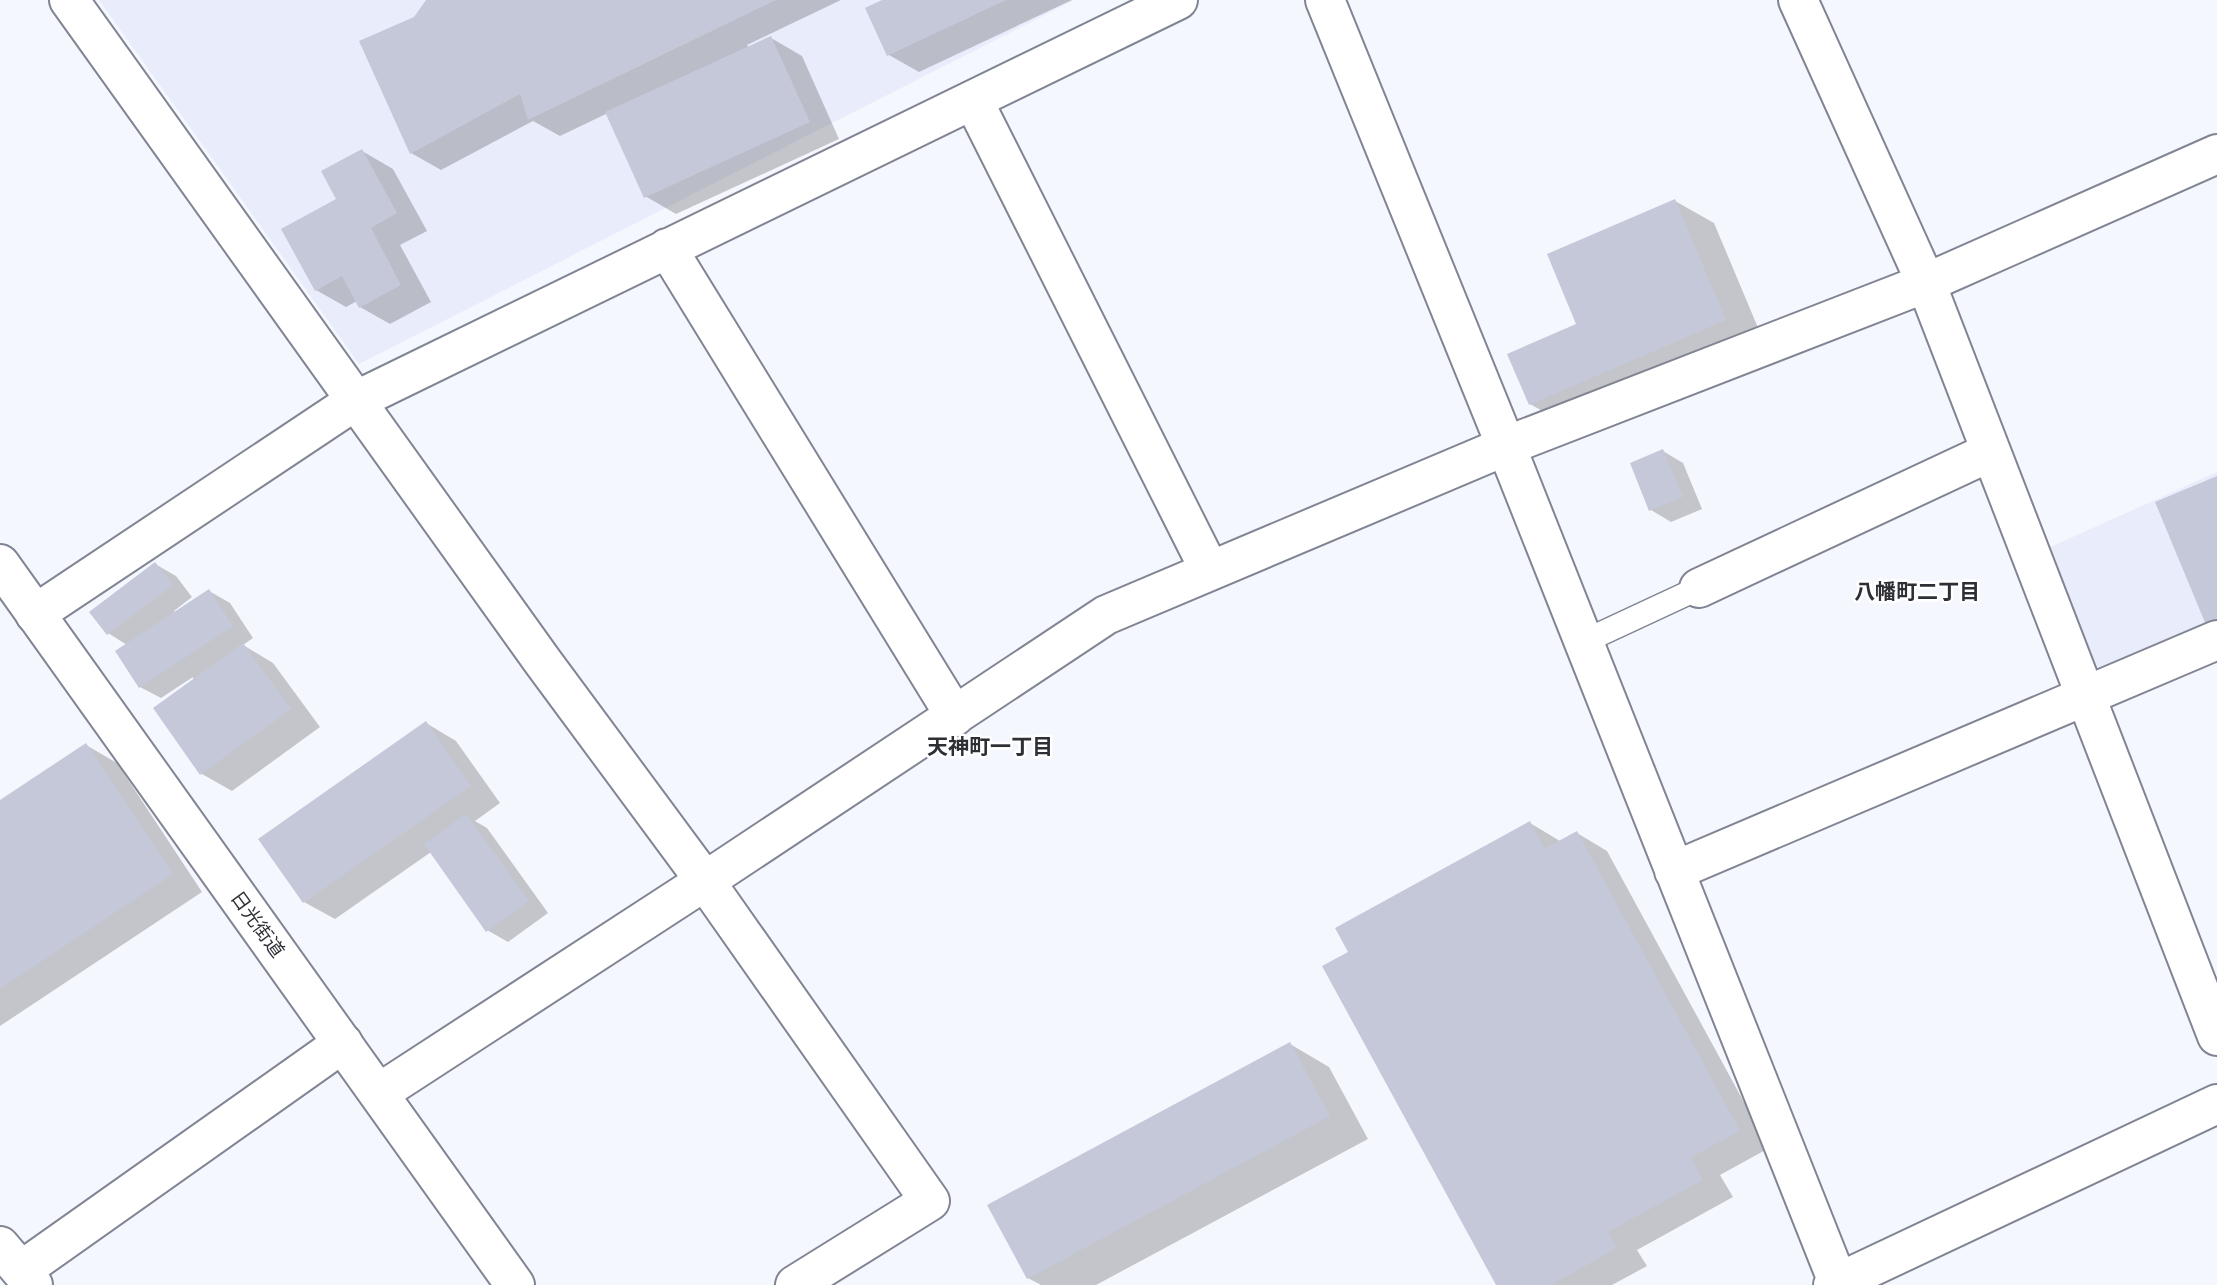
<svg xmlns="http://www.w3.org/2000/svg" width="2217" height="1285" font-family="'Fira Sans','Noto Sans JP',sans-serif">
<rect width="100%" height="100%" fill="#f5f7fe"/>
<!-- built -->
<path fill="#e9ecfb" d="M99,0H1074L359,364Z
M2217,472V624L2095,675L2044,550Z"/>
<!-- shadow -->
<path fill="#0003" d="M428,0H841L747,45L749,48L771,38L802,56L839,139L676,214L645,196L608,113L560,136L533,121L441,170L411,153L415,18Z
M886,0H1072L919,72L889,55Z
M362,151L393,169L427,231L400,245L431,302L390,324L360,307L357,301L346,307L316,290L339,199Z
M1675,201L1714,223L1764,342L1569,426L1530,404L1579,325Z
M1663,451L1683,463L1702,509L1671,522L1651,510Z
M155,564L176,576L192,597L174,611L176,613L209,591L230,603L253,638L243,645L273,663L320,727L232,791L202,774L193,677L161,698L140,687L127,645L108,633Z
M426,723L456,741L500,803L475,821L487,828L548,913L508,942L487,930L431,852L335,919L304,902Z
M86,745L117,763L202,892L0,1026V802Z
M1530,823L1560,841L1577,833L1607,851L1769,1148L1720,1175L1733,1197L1637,1250L1647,1266L1612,1285H1498L1351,952Z
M1290,1044L1329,1067L1368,1139L1096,1285H1041L1028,1278Z"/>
<!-- building -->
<path fill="#c4c8d9" d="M426,0H776L528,120L520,94L410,154L359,41L414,17Z
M882,0H1006L887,56L865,8Z
M771,36L810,122L644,198L605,112Z
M362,149L397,213L371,228L401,285L359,308L342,276L315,291L281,229L336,199L321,171Z
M1675,199L1726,320L1529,405L1507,354L1576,324L1547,254Z
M1663,449L1683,497L1649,511L1630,463Z
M2217,476V621L2206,625L2155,502Z
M155,562L173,585L107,635L89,612Z
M209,589L233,626L139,688L115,651Z
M243,643L291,709L200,775L153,708Z
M426,721L471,786L303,903L258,839Z
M86,743L173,874L0,989V800Z
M466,814L529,901L486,932L424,844Z
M1530,821L1544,849L1577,831L1740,1131L1691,1157L1703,1180L1608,1232L1617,1248L1551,1285H1496L1322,966L1348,952L1335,928Z
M1290,1042L1330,1116L1027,1279L987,1205Z"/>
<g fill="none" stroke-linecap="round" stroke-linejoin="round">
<!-- service casing -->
<g stroke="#808493" stroke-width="26">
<path id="service" d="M1583,642L1699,588"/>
</g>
<!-- minor casing -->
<g stroke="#808493" stroke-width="42">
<path id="minor" d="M69,0L543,662L705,881L930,1201L795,1285
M1325,0L1506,446L1839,1285
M1798,0L1926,283L2217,1036
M973,100L1210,571
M667,248L955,716
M1699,588L1990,452
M35,614L355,401L1178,0
M1674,871L2217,640
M379,1093L705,881L1106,615L1506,446L1926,283L2217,154
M0,1246L33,1285
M22,1270L343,1043
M1833,1285L2217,1104"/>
</g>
<!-- secondary casing -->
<g stroke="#808493" stroke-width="42">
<path id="secondary" d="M0,564L515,1285"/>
</g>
<!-- service -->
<use href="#service" stroke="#fff" stroke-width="23"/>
<!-- minor -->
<use href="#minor" stroke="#fff" stroke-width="38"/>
<!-- secondary -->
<use href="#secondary" stroke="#fff" stroke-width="38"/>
</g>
<g text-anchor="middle" stroke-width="5" stroke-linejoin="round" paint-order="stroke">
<!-- street labels -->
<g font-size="19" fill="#2d2f35" stroke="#fff">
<text transform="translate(258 924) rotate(54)" y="7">日光街道</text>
</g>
<!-- neighbourhood labels -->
<g font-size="21" font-weight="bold" fill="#2d2f35" stroke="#fff">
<text x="1917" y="599">八幡町二丁目</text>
<text x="990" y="754">天神町一丁目</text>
</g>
</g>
</svg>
